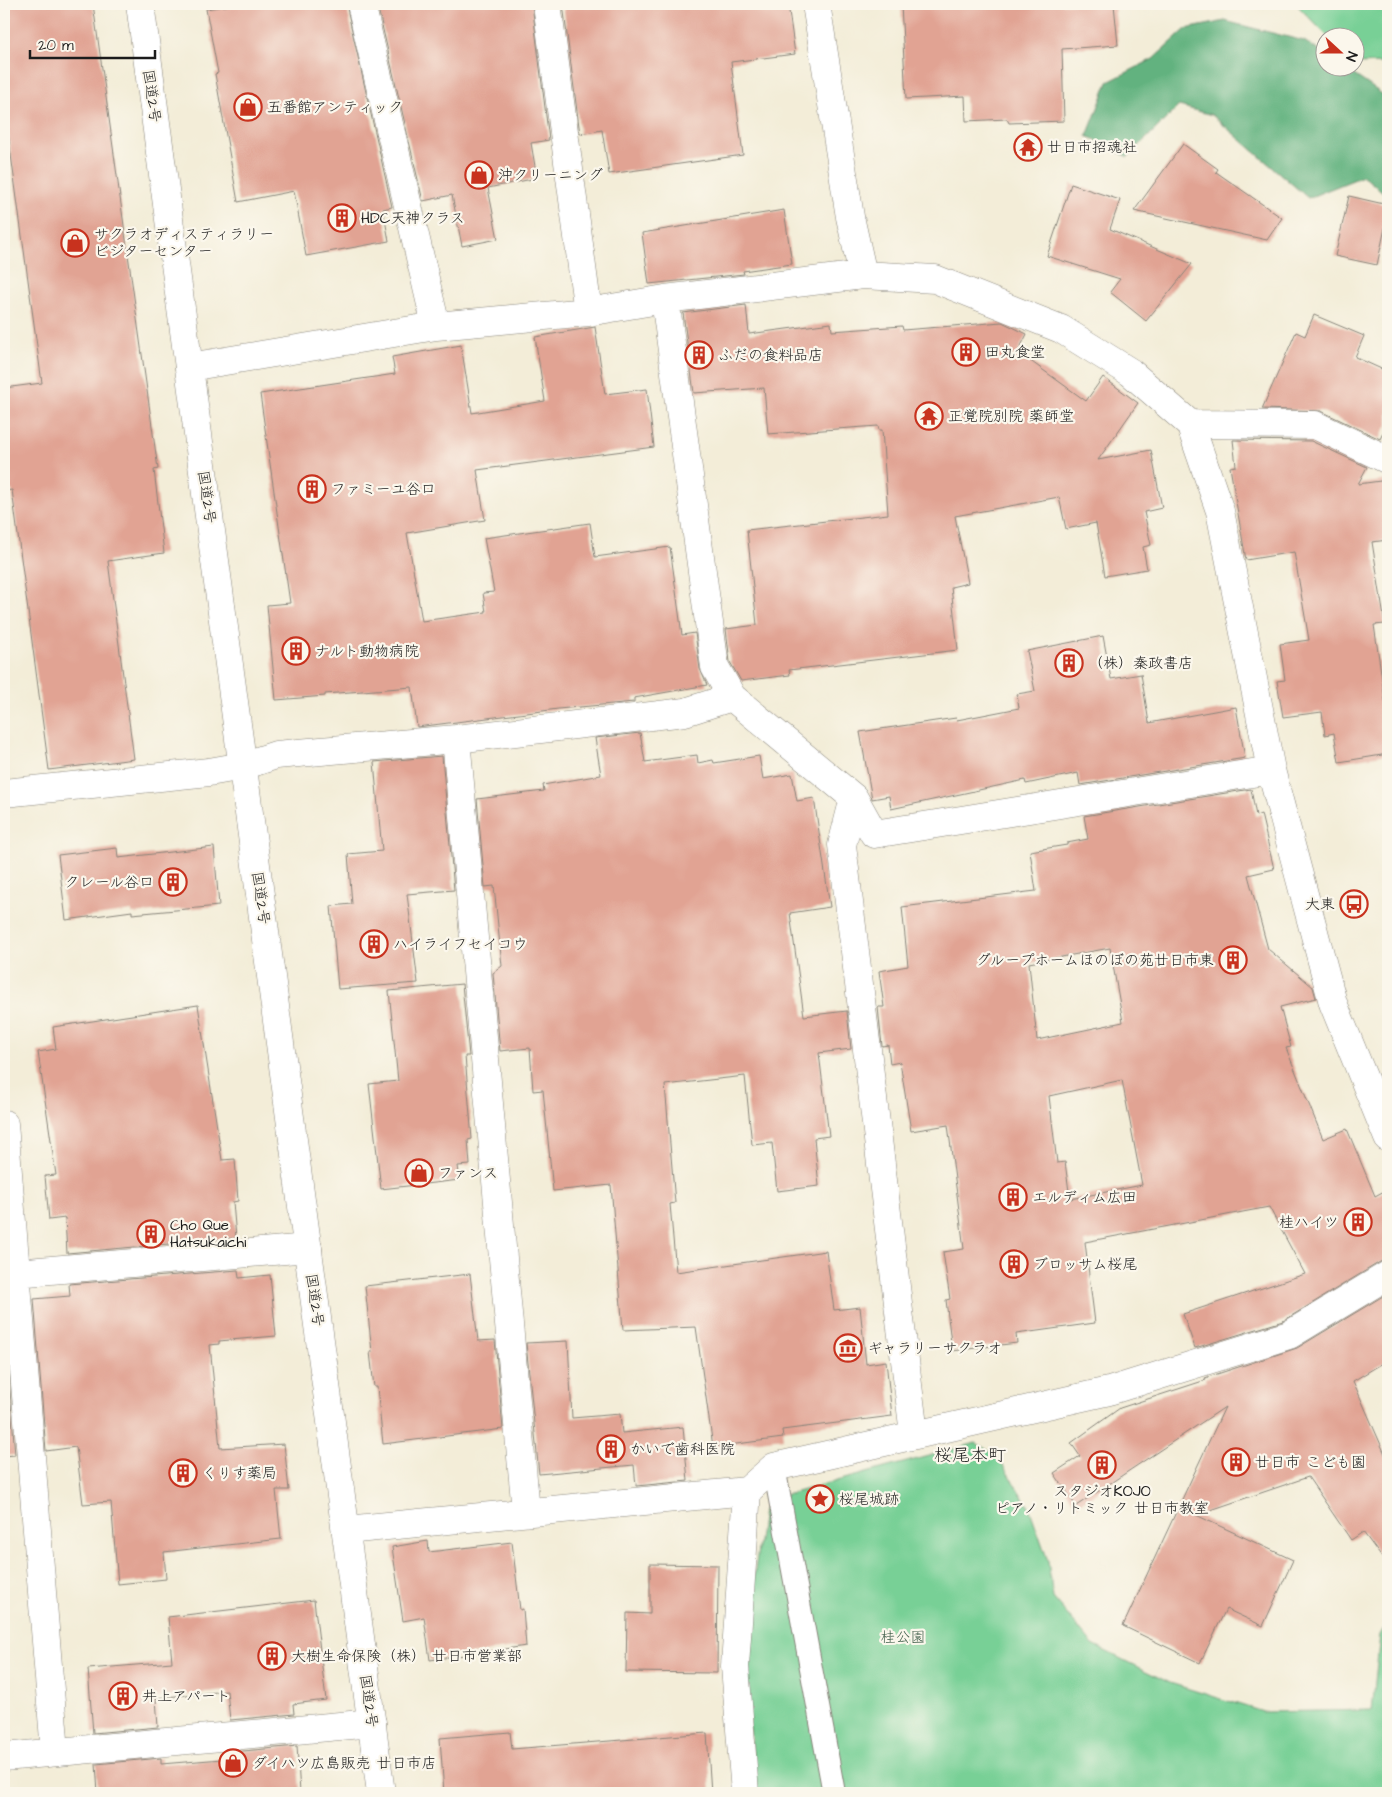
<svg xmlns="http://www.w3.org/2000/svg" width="1392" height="1797" font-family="'Architects Daughter','Klee One',sans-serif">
<rect width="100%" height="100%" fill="#fbf7ec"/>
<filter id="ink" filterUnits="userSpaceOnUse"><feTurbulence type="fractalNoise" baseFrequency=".02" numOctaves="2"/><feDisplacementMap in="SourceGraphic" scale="10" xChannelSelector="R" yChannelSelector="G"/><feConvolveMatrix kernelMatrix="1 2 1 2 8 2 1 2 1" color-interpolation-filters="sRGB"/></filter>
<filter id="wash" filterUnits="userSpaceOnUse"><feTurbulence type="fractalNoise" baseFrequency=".0096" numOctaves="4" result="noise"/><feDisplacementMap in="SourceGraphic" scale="20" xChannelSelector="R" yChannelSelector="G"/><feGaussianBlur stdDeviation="1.12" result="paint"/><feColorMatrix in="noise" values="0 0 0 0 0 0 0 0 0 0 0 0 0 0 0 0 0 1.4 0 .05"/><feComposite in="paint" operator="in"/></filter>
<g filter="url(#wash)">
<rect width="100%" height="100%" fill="#f3edd8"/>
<!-- green -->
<path fill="#78d096" stroke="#4a7659" d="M1296,4H1388V63L1355,64L1354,38L1328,37Z
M976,1443L997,1456L1029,1507L1048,1561L1053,1598L1093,1645L1170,1683L1263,1712L1372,1710L1380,1635L1388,1621V1793H757L743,1664L763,1510L771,1499Z"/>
<!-- forest -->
<path fill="#62b27f" stroke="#3f674e" d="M1225,21L1304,41L1324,54V68H1344L1388,98V196L1363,176L1308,198L1212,115L1179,106L1128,157L1087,136L1108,82L1153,59L1186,29Z"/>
<g id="blocks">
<!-- building -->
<path fill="#e1a393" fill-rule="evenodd" d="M4,4H93L158,469L154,470L164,553L108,561L134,759L49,770L12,490L4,491V388L42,383L4,103Z
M238,4H346L392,207L383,209L389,241L306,256L294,191L238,202L215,74L218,73L206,9Z
M377,4H532L549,140L531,143L537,178L488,188L498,239L462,246L452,195L423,201Z
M563,4H788L795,54L731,62L743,155L609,174L602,130L580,134Z
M901,4H1114L1118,45L1062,49L1064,121L1009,123L1007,119L966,121L965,96L906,99Z
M1183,144L1218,169L1216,172L1282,218L1267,240L1134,211Z
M1071,184L1120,200L1110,229L1192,264L1146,321L1110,292L1120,279L1047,256Z
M1349,196L1388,205V214L1377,265L1335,256Z
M784,210L792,264L743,271L744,274L649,284L642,233Z
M746,305L749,334L831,323L832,331L902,326L903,330L1002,322L1027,334L1018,352L1086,401L1103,377L1138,403L1098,460L1151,450L1162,508L1144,512L1151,545L1143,547L1147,569L1105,576L1096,523L1066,529L1059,497L955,516L968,583L951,587L958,650L789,670L790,675L741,681L730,662L726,629L757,625L747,530L888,514L882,430H879L878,426L768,434L764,388L694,393L683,313Z
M1314,315L1364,336L1355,357L1388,372V423L1380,439L1321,411L1262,409L1296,332L1305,336Z
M595,327L605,394L647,389L654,447L477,470L485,520L407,533L422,621L486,612L483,593L494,592L484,538L590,523L595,557L670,547L682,635L695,633L700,669L707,685L634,698V702L558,709L417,727L412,687L325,694V696L276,700L267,605L290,603L260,394L395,374L392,357L461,345L472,413L545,401L535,337Z
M1233,440L1311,441L1367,467L1358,484L1388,480V540L1372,542L1385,624L1374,625L1388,720V754L1339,762L1334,733L1325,735L1322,712L1283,717L1277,681L1285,680L1280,644L1309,640L1294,552L1246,560L1230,467L1236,466Z
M1103,636L1111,679L1141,674L1149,723L1236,707L1245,758L1080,785L1078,773L1026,784L1025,780L891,809L889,796L872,799L860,732L956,718L957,720L1019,708L1017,694L1035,691L1027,651Z
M640,733L645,762L697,755L698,763L713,760L714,763L759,756L763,779L792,774L797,801L814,798L830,907L790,913L804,1016L847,1011L851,1049L819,1053L829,1136L814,1138L819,1186L777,1191L772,1143L752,1145L745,1076L665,1085L675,1203L670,1204L676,1272L826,1251L834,1310L860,1307L866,1364L886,1361L892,1416L782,1430L783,1438L713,1447L696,1327L623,1330L611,1185L553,1191L543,1090L533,1091L530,1048L500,1051L493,973L502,966L494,886L485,887L477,799L544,791L543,785L601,775L595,738Z
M442,756L454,890L407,894L418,983L338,989L331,906L352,904L348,854L382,851L374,762Z
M1251,789L1256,816L1261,814L1274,869L1248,875L1268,949L1313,987L1316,998L1280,1007L1291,1047L1286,1048L1323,1139L1347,1129L1375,1196L1388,1189V1259L1380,1262L1283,1321L1195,1348L1183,1314L1305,1274L1269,1207L1085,1242L1095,1323L1016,1334L1017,1343L952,1351L946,1300L950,1299L943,1252L964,1249L948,1125L911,1131L900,1062L890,1064L888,1045L882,1046L878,1007H884L879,971L908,966L902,907L1036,891L1030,851L1067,845V843L1088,839L1084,816ZM1110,948L1123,1022L1037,1040L1029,963ZM1122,1080L1142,1185L1070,1199L1065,1162L1057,1163L1049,1096Z
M214,847L219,906L132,914V911L66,920L58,855L117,848L118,858Z
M462,984L469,1056H465L472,1139L468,1140L470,1165L458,1166L460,1180L381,1189L369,1084L398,1081L389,991Z
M198,1005L222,1160L235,1159L238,1201L233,1202L236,1238L67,1253L65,1218L49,1220L45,1176L56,1175L38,1052L56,1049L53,1027Z
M238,1270L239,1278L270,1275L276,1336L219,1341V1344L210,1345L220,1448L284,1444L289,1490H276L281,1539L164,1552L166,1579L118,1584L111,1502L83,1504L76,1447L46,1451L34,1299L70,1296L69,1284Z
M470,1274L478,1341L495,1340L503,1429L383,1444L377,1387H374L370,1352H372L365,1286Z
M1388,1293V1360L1353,1381L1388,1461V1566L1363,1532L1351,1540L1308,1477L1196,1515L1293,1560L1263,1626L1226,1609L1200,1663L1123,1626L1225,1407L1076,1506L1054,1473L1080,1456L1071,1443L1120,1408L1206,1380L1205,1378L1297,1348Z
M4,1314L15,1455L4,1456Z
M568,1341L572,1418L620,1414L622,1433L683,1427L688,1481L636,1486L634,1465L539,1474L526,1343Z
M428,1541L429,1552L512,1542L520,1610L523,1609L526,1646L430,1660L424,1617L403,1621L392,1547Z
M650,1564L718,1565L717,1673L626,1672L627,1613L650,1614Z
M314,1600L326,1700L293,1704L294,1714L230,1720L227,1691L156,1698L158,1727L93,1733L88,1669L172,1662L168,1617Z
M510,1732L512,1749L707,1733L711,1793H444L440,1738Z
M297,1746L300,1793H98L96,1764L161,1758V1764L234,1758L233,1752Z"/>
</g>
</g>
<g filter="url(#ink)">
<use href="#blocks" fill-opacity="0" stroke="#88847a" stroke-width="1"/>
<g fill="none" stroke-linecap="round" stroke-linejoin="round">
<!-- service casing -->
<g stroke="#88847a" stroke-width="24">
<path id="service" d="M774,1467L834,1793"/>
</g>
<!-- minor casing -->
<g stroke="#88847a" stroke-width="29">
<path id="minor" d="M361,4L436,326
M547,4L588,312
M816,4L850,217L863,275
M665,299L715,667L732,697L854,798L874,834L1271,770
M189,367L436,326L588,312L665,299L863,275L935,279L1061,329L1130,372L1190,424L1220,511L1271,770L1333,1003L1388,1138
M1190,424L1315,425L1388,460
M456,739L526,1512
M4,793L209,772L243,766L276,755L456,739L685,712L732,697
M854,798L842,845L914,1434
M4,1124L55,1752
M4,1274L308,1248
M346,1530L747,1491L774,1467L1109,1391L1289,1335L1388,1275
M4,1757L372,1723
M745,1793L735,1666L747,1491"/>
</g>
<!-- trunk casing -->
<g stroke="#88847a" stroke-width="29">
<path id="trunk" d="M140,4L381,1793"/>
</g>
<!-- service -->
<use href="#service" stroke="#fff" stroke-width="22"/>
<!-- minor -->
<use href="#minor" stroke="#fff" stroke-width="28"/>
<!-- trunk -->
<use href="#trunk" stroke="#fff" stroke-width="28"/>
</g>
</g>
<!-- icons -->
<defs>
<g id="shop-ring" transform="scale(1.4375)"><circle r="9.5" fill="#fbf7ec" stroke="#c8321e" stroke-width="1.5"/><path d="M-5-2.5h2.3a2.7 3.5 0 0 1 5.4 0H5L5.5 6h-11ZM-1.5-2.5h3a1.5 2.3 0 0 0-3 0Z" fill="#c8321e"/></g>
<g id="temple-ring" transform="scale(1.4375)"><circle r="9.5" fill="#fbf7ec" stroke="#c8321e" stroke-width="1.5"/><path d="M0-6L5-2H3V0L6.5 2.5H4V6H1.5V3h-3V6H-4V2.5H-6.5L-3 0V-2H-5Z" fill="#c8321e"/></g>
<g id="building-ring" transform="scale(1.4375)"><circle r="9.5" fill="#fbf7ec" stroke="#c8321e" stroke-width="1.5"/><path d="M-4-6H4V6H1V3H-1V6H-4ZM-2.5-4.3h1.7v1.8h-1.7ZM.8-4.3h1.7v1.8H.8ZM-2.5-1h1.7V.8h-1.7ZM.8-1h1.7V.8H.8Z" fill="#c8321e"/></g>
<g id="bus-ring" transform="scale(1.4375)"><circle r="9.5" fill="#fbf7ec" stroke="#c8321e" stroke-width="1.5"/><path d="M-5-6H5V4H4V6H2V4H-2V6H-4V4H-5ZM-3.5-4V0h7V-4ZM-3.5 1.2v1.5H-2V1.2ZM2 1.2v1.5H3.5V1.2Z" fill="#c8321e"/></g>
<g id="museum-ring" transform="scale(1.4375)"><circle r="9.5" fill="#fbf7ec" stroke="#c8321e" stroke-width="1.5"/><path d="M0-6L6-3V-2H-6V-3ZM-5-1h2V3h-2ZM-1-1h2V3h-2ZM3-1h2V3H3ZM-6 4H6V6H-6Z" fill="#c8321e"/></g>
<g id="sight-ring" transform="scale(1.4375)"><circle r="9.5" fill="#fbf7ec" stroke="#c8321e" stroke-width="1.5"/><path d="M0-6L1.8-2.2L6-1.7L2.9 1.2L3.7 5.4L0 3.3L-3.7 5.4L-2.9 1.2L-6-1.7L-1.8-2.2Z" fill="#c8321e"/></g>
</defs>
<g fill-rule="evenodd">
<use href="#shop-ring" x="248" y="107"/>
<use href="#temple-ring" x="1028" y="147"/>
<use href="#shop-ring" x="479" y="175"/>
<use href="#building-ring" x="342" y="218"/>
<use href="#shop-ring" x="75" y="243"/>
<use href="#building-ring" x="966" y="352"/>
<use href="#building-ring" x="699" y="355"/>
<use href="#temple-ring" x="929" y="416"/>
<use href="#building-ring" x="312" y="489"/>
<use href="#building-ring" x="296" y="651"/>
<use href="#building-ring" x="1069" y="663"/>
<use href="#building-ring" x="173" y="882"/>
<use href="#bus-ring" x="1354" y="904"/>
<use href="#building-ring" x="374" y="944"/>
<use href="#building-ring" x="1233" y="960"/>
<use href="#shop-ring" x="419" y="1173"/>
<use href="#building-ring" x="1013" y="1197"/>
<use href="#building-ring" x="1358" y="1222"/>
<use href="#building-ring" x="151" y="1234"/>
<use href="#building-ring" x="1014" y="1264"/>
<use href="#museum-ring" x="848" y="1348"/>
<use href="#building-ring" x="611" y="1449"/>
<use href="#building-ring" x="1236" y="1462"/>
<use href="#building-ring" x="1102" y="1465"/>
<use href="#building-ring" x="183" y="1473"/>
<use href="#sight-ring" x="820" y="1499"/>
<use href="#building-ring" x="272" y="1656"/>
<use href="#building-ring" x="123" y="1696"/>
<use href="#shop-ring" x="233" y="1763"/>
</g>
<g text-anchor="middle" stroke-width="4.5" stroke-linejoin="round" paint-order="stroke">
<!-- street labels -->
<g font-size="15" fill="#1c1c1c" stroke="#fbf7ec">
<text transform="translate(152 96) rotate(82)" y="5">国道2号</text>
<text transform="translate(207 497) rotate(82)" y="5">国道2号</text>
<text transform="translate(261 898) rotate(82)" y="5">国道2号</text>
<text transform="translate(315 1300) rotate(82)" y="5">国道2号</text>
<text transform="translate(369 1701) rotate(82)" y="5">国道2号</text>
</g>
<!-- poi labels -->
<g font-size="15" fill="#1c1c1c" stroke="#fbf7ec" text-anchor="start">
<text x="267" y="112">五番館アンティック</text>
<text x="1047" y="152">廿日市招魂社</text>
<text x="498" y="180">沖クリーニング</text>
<text x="361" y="223">HDC天神クラス</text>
<text x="94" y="239">サクラオディスティラリー<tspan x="94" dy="17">ビジターセンター</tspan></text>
<text x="985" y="357">田丸食堂</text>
<text x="718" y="360">ふだの食料品店</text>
<text x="948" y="421">正覚院別院 薬師堂</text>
<text x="331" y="494">ファミーユ谷口</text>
<text x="315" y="656">ナルト動物病院</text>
<text x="1088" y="668">（株）秦政書店</text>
<text x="154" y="887" text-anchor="end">クレール谷口</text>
<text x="1335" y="909" text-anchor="end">大東</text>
<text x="393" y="949">ハイライフセイコウ</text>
<text x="1214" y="965" text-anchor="end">グループホームほのぼの苑廿日市東</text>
<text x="438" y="1178">ファンス</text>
<text x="1032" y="1202">エルディム広田</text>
<text x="1339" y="1227" text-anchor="end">桂ハイツ</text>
<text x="170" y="1230">Cho Que<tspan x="170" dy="17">Hatsukaichi</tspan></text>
<text x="1033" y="1269">ブロッサム桜尾</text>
<text x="867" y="1353">ギャラリーサクラオ</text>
<text x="630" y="1454">かいで歯科医院</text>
<text x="1255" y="1467">廿日市 こども園</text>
<text x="202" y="1478">くりす薬局</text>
<text x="1102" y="1496" text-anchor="middle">スタジオKOJO<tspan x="1102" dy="17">ピアノ・リトミック 廿日市教室</tspan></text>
<text x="839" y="1504">桜尾城跡</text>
<text x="291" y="1661">大樹生命保険（株） 廿日市営業部</text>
<text x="142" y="1701">井上アパート</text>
<text x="252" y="1768">ダイハツ広島販売 廿日市店</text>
</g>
<!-- park labels -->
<g font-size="15" fill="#3c5b47" stroke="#fbf7ec">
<text x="903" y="1642">桂公園</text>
</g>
<!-- quarter labels -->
<g font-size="18" fill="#1c1c1c" stroke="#fbf7ec">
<text x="970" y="1461">桜尾本町</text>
</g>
</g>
<!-- margin -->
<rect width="1392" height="1797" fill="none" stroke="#fbf7ec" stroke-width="20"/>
<!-- north arrow -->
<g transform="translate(1340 52) rotate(111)"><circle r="24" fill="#fbf7ec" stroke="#a29f99"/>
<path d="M0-4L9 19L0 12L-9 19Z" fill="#c8321e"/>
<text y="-8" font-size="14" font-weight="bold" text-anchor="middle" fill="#1c1c1c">N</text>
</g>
<!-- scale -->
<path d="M30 50v8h125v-8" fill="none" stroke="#1c1c1c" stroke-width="2.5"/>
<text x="38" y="50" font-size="15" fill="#1c1c1c" stroke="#fbf7ec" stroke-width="4" paint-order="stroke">20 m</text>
</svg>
